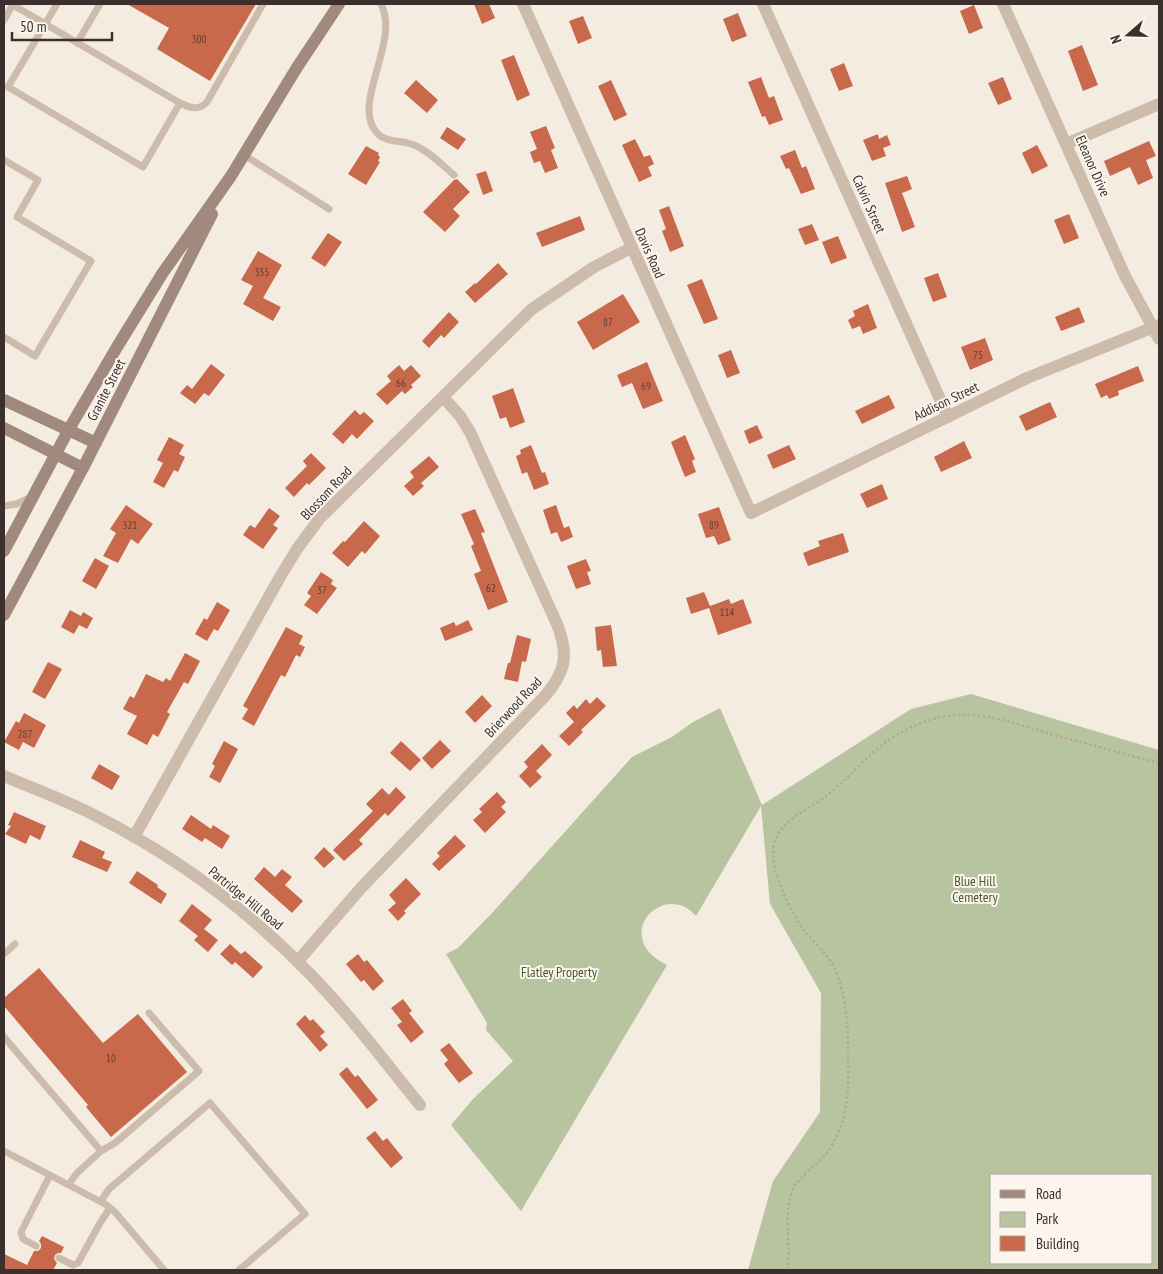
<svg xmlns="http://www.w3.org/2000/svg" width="1163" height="1274" font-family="'PT Sans Narrow',sans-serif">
<rect width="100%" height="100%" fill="#f4ebe1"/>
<!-- green -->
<path fill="#b8c4a0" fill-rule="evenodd" d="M971,694L1159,750V1270H748L773,1181L820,1112L821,993L770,904L761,806L696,916C664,879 609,937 667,965L521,1211L451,1125L473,1099L513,1061L486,1030L487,1023L446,954L458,948L493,912L632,757L672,737L693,722L720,708L762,805L911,709ZM992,1175H1152V1263H992Z"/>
<!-- building -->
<path fill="#c8694b" d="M127,4H256L210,81L157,49L169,28Z
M474,4H489L495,18L482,24Z
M974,5L983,28L969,34L960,11Z
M738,13L747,36L732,42L723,19Z
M583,16L592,38L578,44L569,21Z
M1082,45L1098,85L1083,91L1068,51Z
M514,55L530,95L517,101L501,60Z
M844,63L853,86L839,91L830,69Z
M761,77L769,98L774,96L783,120L769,125L765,116L762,117L748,82Z
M1003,77L1012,99L998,105L988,83Z
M416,80L438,100L427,113L404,93Z
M611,80L627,115L614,121L598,86Z
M546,126L555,148L551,150L558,168L545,173L540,161L534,163L530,152L537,149L530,132Z
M447,127L466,139L458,150L440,138Z
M878,134L879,139L887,135L891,145L883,148L886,156L872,161L863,140Z
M635,139L644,157L650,155L654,164L648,167L652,176L639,182L622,145Z
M1149,141L1156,156L1146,160L1153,178L1138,185L1130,167L1110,176L1104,161Z
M1037,145L1048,166L1032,174L1022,153Z
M366,146L379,153L378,155L380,157L378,161L380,162L366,185L348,174Z
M795,150L802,168L806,166L815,189L801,194L789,168L786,169L780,156Z
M486,171L493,191L483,195L476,174Z
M907,176L912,189L902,193L915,227L902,232L885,183Z
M457,179L470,192L453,209L460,216L445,232L423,212L454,180Z
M669,206L684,246L670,252L662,231L666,229L659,210Z
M1069,214L1079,238L1064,244L1054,220Z
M580,216L585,230L542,247L536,233Z
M812,224L819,240L805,245L798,229Z
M328,233L342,242L325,267L311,258Z
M838,236L847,258L831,264L822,242Z
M258,251L282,265L263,298L281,307L273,321L243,304L253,286L241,280Z
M498,263L508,274L475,303L465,292L475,283L476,284Z
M938,273L947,297L933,302L924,278Z
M702,279L718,319L704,324L687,285Z
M623,294L640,322L593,350L577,322Z
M868,304L877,328L863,334L860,326L852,329L848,320L855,316L853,311Z
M1079,307L1085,322L1061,331L1055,317Z
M449,312L459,322L444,338L441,335L429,348L422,341Z
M985,338L993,360L970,370L961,347Z
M731,350L740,373L727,378L718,355Z
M647,362L663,401L643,409L632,383L622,387L617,375Z
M211,364L225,375L209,396L204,393L195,404L180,393L187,385L192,389Z
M399,365L404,371L411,365L421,376L411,385L413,387L405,394L402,391L387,405L376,394L391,381L387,376Z
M1138,366L1144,381L1118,391L1119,395L1109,399L1107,395L1101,398L1095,384Z
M513,388L525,422L510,428L506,417L500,419L492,396Z
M889,395L895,408L862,424L855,411Z
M1050,402L1057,417L1026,431L1019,416Z
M355,410L360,415L364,412L374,421L357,439L352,434L343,444L332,434Z
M757,425L763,438L749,444L744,431Z
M685,435L695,459L692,461L696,472L685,477L671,442Z
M169,437L184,445L179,454L185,457L178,472L174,470L164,488L153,482L163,463L157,460Z
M964,441L972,458L941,472L934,457Z
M531,445L542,473L545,472L549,484L534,490L527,472L522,474L516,456L521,454L520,450Z
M789,445L796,459L773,469L767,455Z
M311,453L326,468L309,485L307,483L294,497L285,488L307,466L303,461Z
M429,456L439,467L421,483L424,486L413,496L404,486L414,477L410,472Z
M882,484L888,499L867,508L860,494Z
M126,505L153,524L138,544L131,539L118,563L103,556L116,533L110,529Z
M556,505L564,528L569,526L573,537L561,542L557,532L551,534L543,510Z
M719,507L731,540L718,545L714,536L706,538L698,514Z
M269,508L280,516L273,525L278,528L263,549L243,535L250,525L255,528Z
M475,509L485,532L481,533L508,602L488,610L474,574L481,571L471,546L474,544L461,514Z
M364,521L380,536L365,554L362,551L348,567L332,553L343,541L345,542Z
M843,533L849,552L808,566L803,553L820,546L818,541Z
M95,558L109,566L96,589L82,581Z
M586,559L591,571L587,572L591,584L576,589L567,566Z
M321,572L333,580L331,584L337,588L317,614L304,605L311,596L307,593Z
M704,592L710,606L729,599L731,604L743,599L752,623L718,635L709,608L691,614L686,598Z
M217,602L230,610L218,631L214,629L207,641L195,634L204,618L207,620Z
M70,610L81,616L83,612L93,618L87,629L79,625L74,634L61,627Z
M468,620L473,630L445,641L440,628L454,622L456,626Z
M611,625L617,666L603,667L601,650L597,651L595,627Z
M286,627L303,636L299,644L305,647L300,657L296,655L285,677L281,675L254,726L242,719L248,709L243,706Z
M517,635L531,639L526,662L522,661L518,682L504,679L508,663H510Z
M185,653L200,661L188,684L184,682L167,712L170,714L158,737L153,734L147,745L127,734L137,716L123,709L130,696L134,698L146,674L163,682L166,678L170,681Z
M48,662L62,669L45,699L32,692Z
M482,695L492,706L475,723L465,712Z
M597,697L606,706L581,730L583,732L569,746L559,736L574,722L566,713L574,705L577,709L586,699L590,704Z
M24,713L46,725L34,748L23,742L19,750L4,742L16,721L19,723Z
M440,740L451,751L432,769L422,758Z
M224,741L238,749L220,783L209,777L215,766L212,764Z
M401,741L421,760L410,771L390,753Z
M542,744L552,755L536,771L542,777L530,788L519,776L528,767L524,762Z
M99,764L120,776L112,790L91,778Z
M396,787L406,797L388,816L385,813L359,840L363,844L344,861L333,850L373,811L366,804L382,788L389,795Z
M497,792L506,802L501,807L506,812L485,833L473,820L482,812L479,809Z
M14,812L46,826L40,840L30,835L26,844L5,834L11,826L8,825Z
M191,815L211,829L213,825L230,836L222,849L205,838L202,842L182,829Z
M455,835L466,846L439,871L432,864L440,856L437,853Z
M80,840L105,852L102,858L112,862L107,872L72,857Z
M324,847L335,858L324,868L314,858Z
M264,867L275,877L282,869L292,877L285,885L303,901L292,913L254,879Z
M137,871L158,885L157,887L167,894L161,904L129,883Z
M406,878L421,894L404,911L406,913L398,921L388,910L396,903L389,895Z
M192,904L212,920L204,929L218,940L208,952L194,940L198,936L179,921Z
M230,944L241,954L245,951L263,967L253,978L235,962L232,965L220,954Z
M358,954L364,962L367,960L384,981L373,991L364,980L361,982L346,964Z
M39,968L103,1043L138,1014L187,1072L111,1137L86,1107L88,1105L4,1006V998Z
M403,999L412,1011L409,1013L424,1032L411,1043L397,1025L402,1022L391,1008Z
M305,1015L310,1021L313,1019L325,1032L320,1036L328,1045L320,1052L296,1024Z
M449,1043L473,1073L459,1083L444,1064L448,1060L440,1050Z
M347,1067L355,1077L358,1075L378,1100L367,1109L339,1074Z
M375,1131L383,1141L387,1138L403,1158L391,1168L366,1138Z
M42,1236L64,1247L61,1253H58L55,1255L54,1259L57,1263L53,1270H4V1254L27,1265L34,1251H38L41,1248V1244L39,1241Z"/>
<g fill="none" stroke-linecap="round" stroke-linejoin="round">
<!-- path -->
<path stroke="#b9a596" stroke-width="2.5" stroke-dasharray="2.5 2.5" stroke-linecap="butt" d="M787,1270C792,1244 782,1214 793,1189C800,1176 814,1167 824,1156C847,1129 849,1095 848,1062C848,1029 848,994 832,964C825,952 815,943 806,933C794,919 776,881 774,863C768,823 800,816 825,797C850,778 869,751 897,735C915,724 936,716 957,715C990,713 1023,726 1054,735C1089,744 1124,754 1159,763"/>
<!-- lane -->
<path stroke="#cdbbac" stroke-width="7" d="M57,4L8,87L143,167L180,103
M381,4C401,42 349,106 378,134C387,143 403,140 414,145C429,151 442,165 454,175
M13,5L180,103C190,108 199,111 207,102L263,4
M4,20L13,4
M77,43L100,4
M244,155L329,209
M4,160L38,180L17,217L91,261L35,356L4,337
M4,506L17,504L31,497
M4,954L15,944
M4,1037L101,1151L77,1173L69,1184
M4,1151L105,1204L115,1212L164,1270
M101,1151L115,1143L199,1071L149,1013
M101,1201L109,1189L210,1103L305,1214L239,1270
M36,1246L23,1239L21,1232L50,1175
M59,1258L73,1265L78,1263L100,1223L110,1208"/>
<!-- street -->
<path stroke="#cdbbac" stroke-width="12" d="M523,4L751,513L1027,378L1159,325
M763,4L948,417
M1003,4L1125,276L1159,339
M1066,144L1159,104
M4,776C34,789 65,800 94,815C174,855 248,910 310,974C350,1015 384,1061 420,1105
M134,837L280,577L297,549L320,518L532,309L594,267L631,248
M298,961L361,888L545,696C566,671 569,655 557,624L470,432L460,416L443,397"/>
<!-- secondary -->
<path stroke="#a18a7d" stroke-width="12" d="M4,400L96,443
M4,428L83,468
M4,551L69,429L117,347L162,274L231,176L296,69L339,4
M4,615L83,468L212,214"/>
</g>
<g text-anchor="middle" stroke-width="4" stroke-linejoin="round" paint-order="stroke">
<!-- number labels -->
<g font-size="11" fill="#5e3e33">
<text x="199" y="43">300</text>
<text x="262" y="276">355</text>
<text x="608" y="326">87</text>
<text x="978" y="359">75</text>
<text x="401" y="387">66</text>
<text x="646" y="390">69</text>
<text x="130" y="529">321</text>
<text x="714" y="529">89</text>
<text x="491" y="592">62</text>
<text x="322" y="594">37</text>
<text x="727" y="616">114</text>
<text x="25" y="738">287</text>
<text x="111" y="1062">10</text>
</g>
<!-- street labels -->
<g font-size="14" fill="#3b302b" stroke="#fbf5ee">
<text transform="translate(1093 166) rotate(66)" y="5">Eleanor Drive</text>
<text transform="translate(869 204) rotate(66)" y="5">Calvin Street</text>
<text transform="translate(650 253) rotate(66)" y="5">Davis Road</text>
<text transform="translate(106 390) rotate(-63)" y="5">Granite Street</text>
<text transform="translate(946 401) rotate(-26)" y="5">Addison Street</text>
<text transform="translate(326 493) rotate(-47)" y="5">Blossom Road</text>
<text transform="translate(513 707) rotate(-47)" y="5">Brierwood Road</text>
<text transform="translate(246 898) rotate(39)" y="5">Partridge Hill Road</text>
</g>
<!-- park labels -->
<g font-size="14" fill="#4a5a2e" stroke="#fbf5ee">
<text x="975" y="886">Blue Hill<tspan x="975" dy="16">Cemetery</tspan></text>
<text x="559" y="977">Flatley Property</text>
</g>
</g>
<!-- border -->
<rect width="1163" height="1274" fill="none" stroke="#3b302b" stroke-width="10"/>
<!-- legend -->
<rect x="990" y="1174" width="162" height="90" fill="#fbf5ee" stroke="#aea6a0"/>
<rect x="1000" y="1190" width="25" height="8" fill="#a18a7d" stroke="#aea6a0"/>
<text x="1036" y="1199" font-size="15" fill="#3b302b">Road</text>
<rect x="1000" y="1212" width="25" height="15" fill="#b8c4a0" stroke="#aea6a0"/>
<text x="1036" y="1224" font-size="15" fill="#3b302b">Park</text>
<rect x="1000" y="1236" width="25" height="15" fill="#c8694b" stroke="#aea6a0"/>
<text x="1036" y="1249" font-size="15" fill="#3b302b">Building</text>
<!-- north arrow -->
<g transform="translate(1128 35) rotate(250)" stroke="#fbf5ee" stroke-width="4" paint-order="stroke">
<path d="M0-4L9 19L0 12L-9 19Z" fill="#3b302b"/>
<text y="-8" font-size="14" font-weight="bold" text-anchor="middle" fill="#3b302b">N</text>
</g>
<!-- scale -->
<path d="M12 32v8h100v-8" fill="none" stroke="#3b302b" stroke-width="2.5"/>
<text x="20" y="32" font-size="15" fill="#3b302b" stroke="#fbf5ee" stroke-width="4" paint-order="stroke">50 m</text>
</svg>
